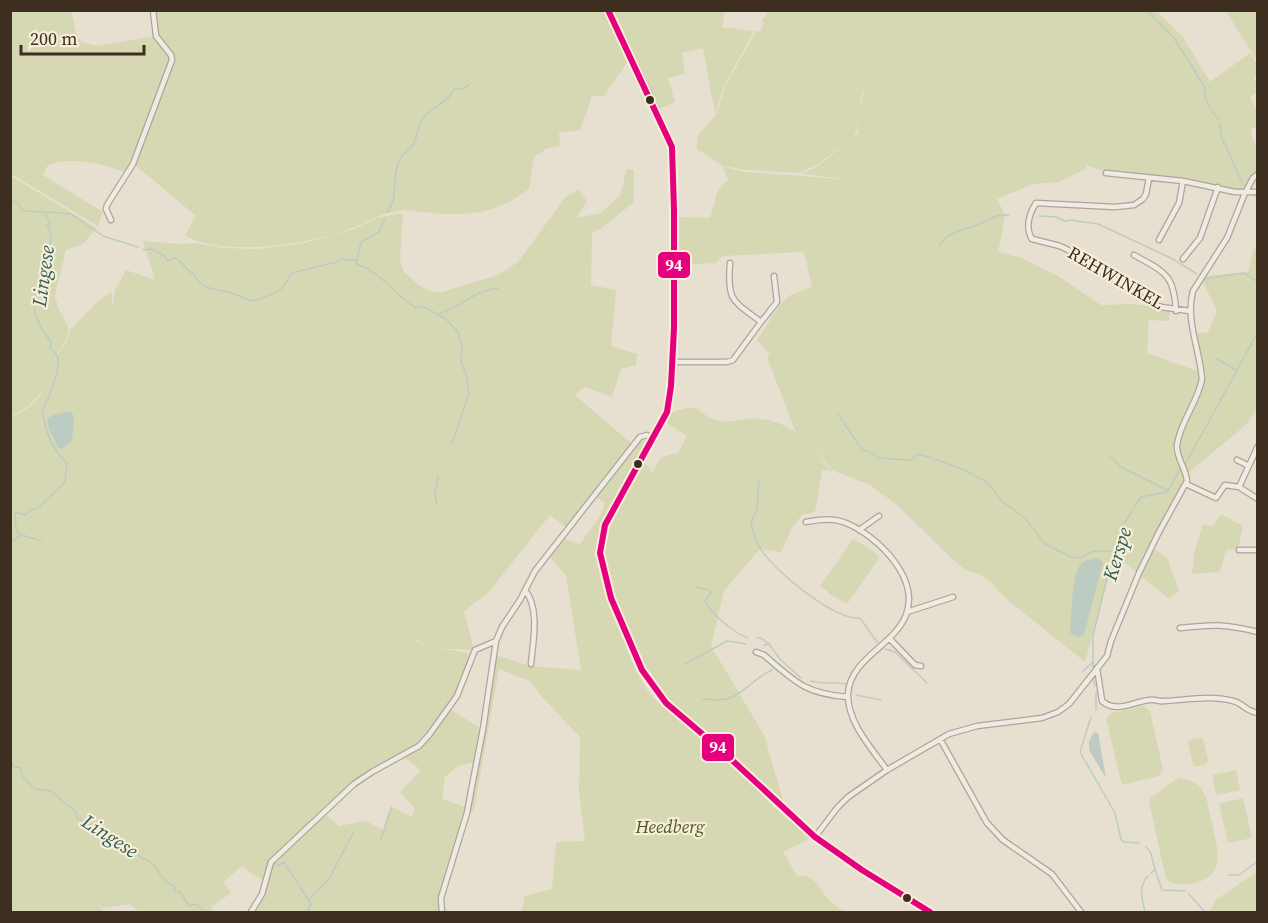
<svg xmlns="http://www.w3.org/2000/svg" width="1268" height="923" font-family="'Source Serif 4',serif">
<rect width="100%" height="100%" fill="#e7e0d1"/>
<!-- green -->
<path fill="#d6d7b3" d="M10,11H71L76,33L81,42L97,46L155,36L168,51L171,59L142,140L126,173C107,164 68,156 48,165L43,175L103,212L98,226L11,174Z
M154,11H605L629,60L604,96H592L580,130L559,133L560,146L546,149L534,157L529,189C495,214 471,216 430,213C420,212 408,209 398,211C382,213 369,221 355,227C316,243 222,259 185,235L196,216L134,164L172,59L157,35Z
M611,11H725L722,27L754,31L724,86L715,114L703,48L682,53L685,73L668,78L675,102L659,109Z
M764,11H1156L1183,37L1210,82L1250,53L1257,64V75L1253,78L1257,84V92L1250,98L1257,110V127L1251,128L1252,139L1257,145V173L1240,191L1198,181L1107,172L1086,165V169L1059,182L1033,184L997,199L1005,215L998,252L1022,258L1058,276L1101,305L1133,304L1158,307L1170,310L1169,321L1149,320L1147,353L1200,372L1199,388L1176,440L1184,481L1149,546L1167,557L1179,591L1169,599L1118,557L1112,566L1085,662L1010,602L993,586L994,584L981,575L964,569L950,557L896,504L870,485L834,471L827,465L819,452L797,435L819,453L826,466L833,471L822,470L815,512L802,515L792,528L781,552L760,549L724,591L711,646L764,735L783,800H780L666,698L645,670L619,611L609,580L604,553L606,535L610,519L643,460L652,473L661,457L678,453L687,436L667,423L669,414C704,398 696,417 720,421C729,423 739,420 748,419C765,417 784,423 796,433L767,357L770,354L757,340C764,330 781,301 789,296C796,292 805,290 812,287L804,252L722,256L716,263L676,265V217L710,218L718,190L728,180L723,167L747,172L854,180L802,174L818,166L858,133L859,107L866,86C855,104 862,124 854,136L817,165L798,173L747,170L723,166L697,149V139L700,132L716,115L725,87L756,31L760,32L764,23L761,22L767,13Z
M1226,11H1257V61L1229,16Z
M627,169L634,170V202L602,228L592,233L591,285L616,290L611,346L637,354L636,365L621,369L612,397L585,387L575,395L631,443L566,527L550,515L488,593L464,611L474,650L431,648L412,638C429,653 451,646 471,655L457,693L419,746L371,769L353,783L270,861L263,881L242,866L223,882L231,893L211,907L213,912H139L130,904L102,908L93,897L104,912H11V417C25,411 36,404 44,389L29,406L11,416V176L97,228L83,244L66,250L55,295L58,308L69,329L65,342L47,370L66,343L70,330L99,300L112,292V308L115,290L126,270L155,280L143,241L181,244L196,243L222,248L258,249L304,243L354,229L377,218L403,213L400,260L404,272L420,286L432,292H442L498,275L518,262L565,198L578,189L587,201L576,218L601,213L620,195Z
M1254,248L1258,250L1257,408L1248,423L1188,473L1181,457L1180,441L1203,387V371L1196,334L1208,332L1217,311L1201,278L1202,276L1248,272Z
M646,437L648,441C631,469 595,520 597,553C598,580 608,604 618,628C628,652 637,677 653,698L745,777L777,810L811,838L783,852L797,876C815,873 819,889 829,900C834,905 840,909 845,912H522L525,896L552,889L556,842L585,841L579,791L580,737L542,697L530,681L499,669L474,810L469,813L486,730L496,655L529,666L581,670L566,576L549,556L563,537L569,541L580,544L600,516L605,503L595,496L640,439Z
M1221,514L1243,526L1238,549L1226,550L1220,572L1192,574L1194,553L1203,524L1213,527Z
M853,539L872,550L880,557L847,604L829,594L827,590L820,586Z
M1144,706L1150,711L1163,770L1159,776L1122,785L1106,719L1111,713Z
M450,709L480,728L474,762L458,766L445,777L442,799L465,807L440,897V912H253L263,894L272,863L325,814L339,826L366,821L383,830L391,806L412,817L415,809L400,792L421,770L404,757L419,747Z
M1200,738L1203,739L1208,760L1206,764L1195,767L1193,764L1188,743L1189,740Z
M1236,770L1240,790L1216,795L1212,775Z
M1179,778C1186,780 1195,781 1200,787C1208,796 1209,811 1212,823C1218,851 1228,879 1188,884C1180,885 1172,884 1166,879L1149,802L1150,797C1161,793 1165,784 1179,778Z
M1243,798L1252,838L1228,843L1219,804Z
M1257,872V912H1209L1217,899Z"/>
<!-- water -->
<path fill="#bcccc2" d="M71,411L74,417L72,441L62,449L58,448L49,429L47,419L53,415Z
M1098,558L1103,563L1084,634L1079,637L1070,633C1071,618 1072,577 1080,565C1084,560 1093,559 1098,558Z
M1094,732L1098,733L1106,778L1089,750V741Z"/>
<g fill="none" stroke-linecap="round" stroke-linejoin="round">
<!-- stream -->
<path stroke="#bcccc2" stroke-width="1.5" d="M1147,10L1174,38L1188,60
M1190,63L1205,88C1203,101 1211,110 1219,120
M1220,124L1221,136L1243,184
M1255,195L1258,199
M10,198L19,204L22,211L44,212L50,223L47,226C56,237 47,250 46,262C45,267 46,272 45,277C43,287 32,297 34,308C36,320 44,333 51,342L50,349C52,350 56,354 57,356C63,365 47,402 42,412C47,434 50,446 67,463L65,482L37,509H32L25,515L15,512L16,530L21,535L10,542
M46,212L71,214L103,236L138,247
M387,212C400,197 390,177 400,159C403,153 408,151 412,146C418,139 417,127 422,120C430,107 448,103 455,88L462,89L469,85
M1039,216L1056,217L1065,221L1070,220L1098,224L1171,258L1197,274
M939,246C948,231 962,231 977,225C989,220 995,214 1009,215
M143,250L151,249L165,256L167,261L174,258C184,262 186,271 195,275C200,291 221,289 234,294C240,296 246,299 252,301C272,295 283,293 291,273L337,262L342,258L345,260H357L356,264C381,271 394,295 416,308L421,306L426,308L446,319L457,331L462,344L461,361L466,375L469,393L452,444
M357,260L361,242L379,232L385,218
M1204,279L1244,273L1258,282
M438,314C460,308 474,290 499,288
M1217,359L1235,369
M838,414L862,450L870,452L878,458L910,460L918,454L932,458
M1109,456L1115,460L1119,466L1167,490
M935,459L962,469L987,482L1002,501L1025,518L1045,544L1071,557L1080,558L1094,551H1114
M1186,463L1258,332
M759,481L757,510L751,522C753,531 755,540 760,548C774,571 834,620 860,618L877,642
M437,504L435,494L438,476
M22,535L41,541
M696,587L709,590L711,593L705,601C711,614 734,633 748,638
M757,638H761L769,644
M764,645L769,644L780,659L801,678
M885,649L895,652L927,683
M685,664L727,641L746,644
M1093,667V636L1110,565L1125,522L1141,497L1167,492L1181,468
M1083,671L1093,662
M1093,679L1095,686
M811,681C824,685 833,681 845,684
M1096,692V710
M856,695L881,700
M702,699C710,699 720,701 727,699C745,694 756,675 773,670
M1091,717L1080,752L1115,813L1121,839L1124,842L1139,843
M10,759L14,767L21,768L22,776L35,789L51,791L76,812L78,819C97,828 129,841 141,858C158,861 159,881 174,886L175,892L180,891L189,906L197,904L204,912
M381,839L391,808
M1146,847L1150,851L1155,869L1151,873
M273,863L279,865L284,862L311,904L307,912
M1155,869L1162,890L1185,891
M1229,875H1239L1258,861
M1189,894L1205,912
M308,901L329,879L354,831
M1145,912C1142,899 1138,887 1148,876"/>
<!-- minor casing -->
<g stroke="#ada599" stroke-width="7">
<path id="minor" d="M1106,173L1183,181L1235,192H1258
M1149,178L1146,194L1143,199L1134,205L1115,207L1036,203C1029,214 1025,228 1032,239L1060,246L1070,251L1144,299L1161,307L1190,311
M111,220L106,209L107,205L133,164L172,60L171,55L156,36L153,10
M1159,240L1179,203L1183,181
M1134,255C1164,272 1174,273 1176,311
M1183,259L1200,238L1218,187
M761,322L777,302L774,276
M673,362H727L733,360L761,322C732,300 727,301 730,263
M1237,460L1249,466
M1186,484L1216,498L1225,485L1239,487L1258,499
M1239,487L1258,446
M806,522C819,519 834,518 846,523C878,536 920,578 906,615C894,646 850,658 848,694C847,722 872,749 887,770
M859,530L879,516
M1239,550H1258
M525,590C540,609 533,641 531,664
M907,612L953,597
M1180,628C1214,624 1225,624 1258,632
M890,639L915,665L921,666
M756,652L764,655C795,682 806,694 848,697
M1097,668L1102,701C1117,714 1134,701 1150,700C1155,699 1159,702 1164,701C1187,700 1210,695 1233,701C1243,703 1245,711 1258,713
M940,739L987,823L1003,840L1052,874L1081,912
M815,837L837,808L848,797L887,770L949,734L977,726L1042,718L1058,712L1069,704L1107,656L1111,641L1139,573L1159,532L1187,481C1186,468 1176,458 1177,445C1180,422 1198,402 1202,379C1200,350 1185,320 1193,291L1227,238L1245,193L1253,178L1258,174
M251,912L262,894L271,862L354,784L372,772L419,746L429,735L457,696L475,650L496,641
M442,912L441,898L467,813L472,786L483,729L496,641L502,627L520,600L535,571L640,437L647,435L653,439"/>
</g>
<!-- major casing -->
<g stroke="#928b80" stroke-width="8">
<path id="major" d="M608,10L651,99L672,147L674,210V328L671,386L667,412L605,525L600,553L611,598L642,670L666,703L720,749L815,837L862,870L930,912"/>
</g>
<!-- minor -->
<use href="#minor" stroke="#efebe3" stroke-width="4.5"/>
<!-- major -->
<use href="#major" stroke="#e6e1d4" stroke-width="6"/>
<!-- bus-1 casing -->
<g stroke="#f7eed8" stroke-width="10">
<path id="bus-1" d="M608,10L672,147L674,210V328L671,386L667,412L605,525L600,553L611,598L642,670L666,703L720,749L815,837L862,870L930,912"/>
</g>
<!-- bus-1 -->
<use href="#bus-1" stroke="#e5007d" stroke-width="6"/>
</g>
<!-- markers -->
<g fill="#3d2e20" stroke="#f7eed8" stroke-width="2">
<circle cx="650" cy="100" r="5"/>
<circle cx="638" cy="464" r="5"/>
<circle cx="907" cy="898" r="5"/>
</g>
<g text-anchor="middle" stroke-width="4.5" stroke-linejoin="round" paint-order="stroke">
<!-- street labels -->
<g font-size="18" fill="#3d2e20" stroke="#f7eed8">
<text transform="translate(1116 278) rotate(30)" y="6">REHWINKEL</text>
</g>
<!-- park labels -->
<g font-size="18" font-style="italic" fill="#4d5a26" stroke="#f7eed8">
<text x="670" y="833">Heedberg</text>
</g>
<!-- water labels -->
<g font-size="20" font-style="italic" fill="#2f5d5a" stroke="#f7eed8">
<text transform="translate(43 276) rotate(-82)" y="7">Lingese</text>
<text transform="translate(1117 554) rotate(-73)" y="7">Kerspe</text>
<text transform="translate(110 836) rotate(33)" y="7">Lingese</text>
</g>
</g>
<g stroke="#f7eed8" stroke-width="2">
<rect x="657" y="251" width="34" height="28" rx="6" fill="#e5007d"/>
<rect x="701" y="733" width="34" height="29" rx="6" fill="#e5007d"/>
</g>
<g font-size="16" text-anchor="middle" font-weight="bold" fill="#fff">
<text x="674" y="271">94</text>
<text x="718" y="753">94</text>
</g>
<!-- border -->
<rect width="1268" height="923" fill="none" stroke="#3d2e20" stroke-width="24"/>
<!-- scale -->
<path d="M21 45v9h123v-9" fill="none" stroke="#3d2e20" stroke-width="3"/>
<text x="30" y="45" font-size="18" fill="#3d2e20" stroke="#f7eed8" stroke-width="4.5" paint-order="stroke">200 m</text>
</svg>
